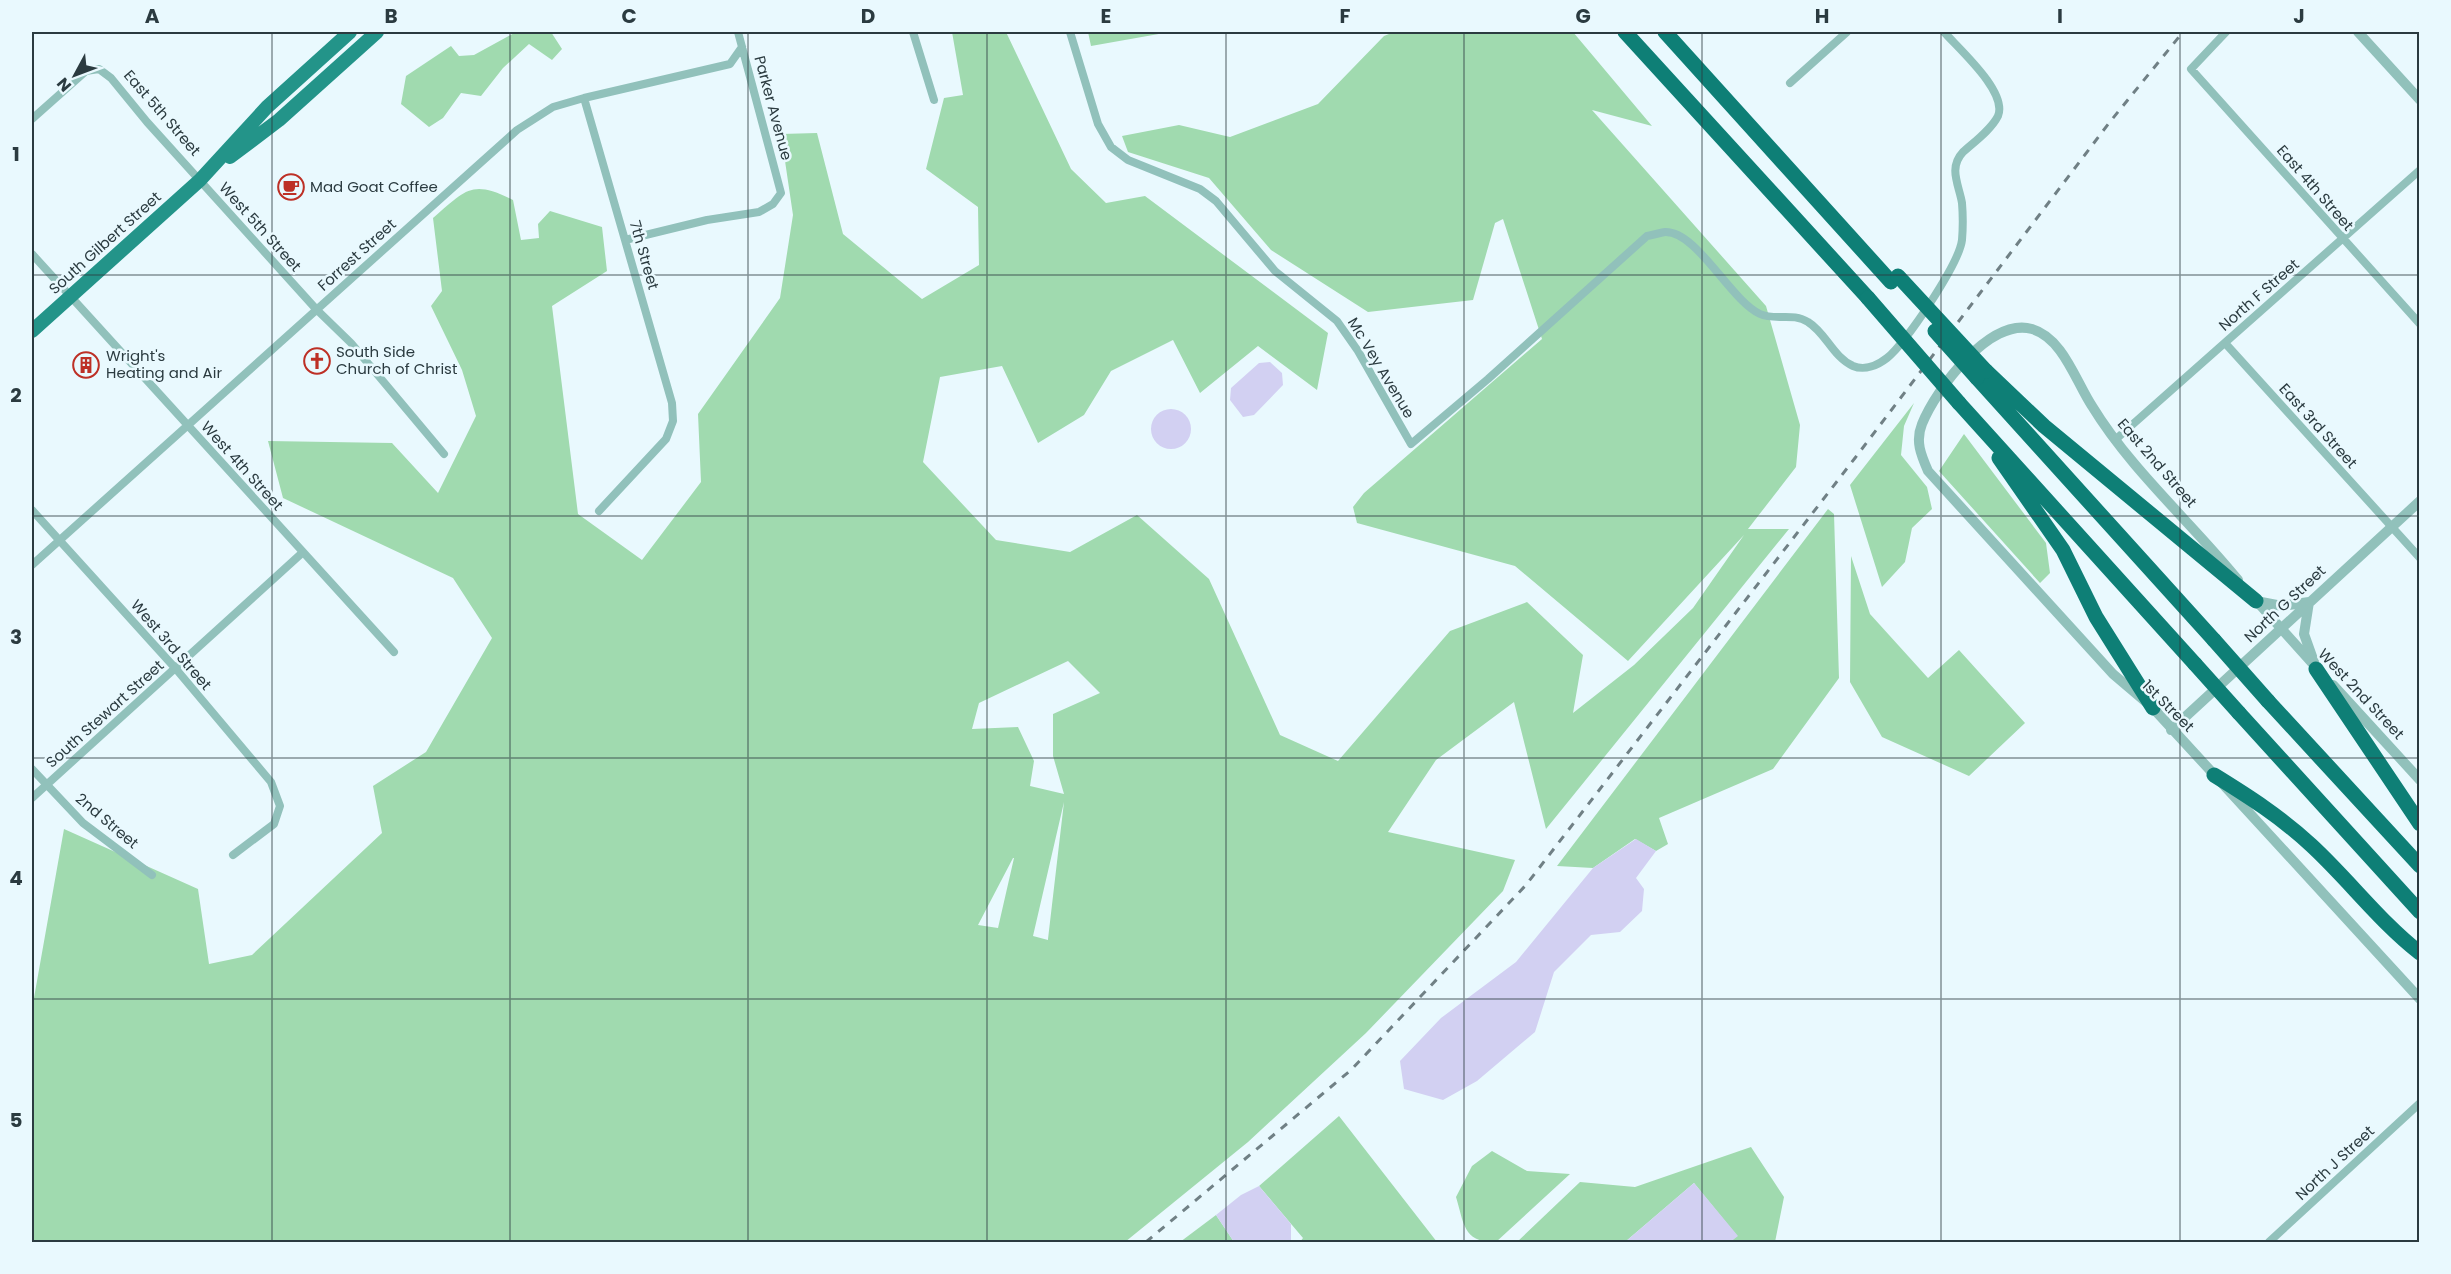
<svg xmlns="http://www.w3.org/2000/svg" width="2451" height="1274" font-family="Poppins,sans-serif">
<rect width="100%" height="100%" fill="#e9f9fe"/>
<!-- green -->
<path fill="#a0daaf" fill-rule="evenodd" d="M516,32H551L562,49L552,60L529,44L503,68L481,96L461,93L443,118L429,127L401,104L406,76L451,46L459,56L474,55Z
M952,32H1006L1071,169L1106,203L1145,196L1328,333L1317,390L1258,346L1200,393L1173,340L1111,371L1084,415L1038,443L1002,366L940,377L923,462L996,540L1070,552L1137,515L1209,579L1280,735L1338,761L1450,631L1527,602L1583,655L1573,713L1634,665L1693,608L1744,535L1628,661L1515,566L1357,523L1353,507L1364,493L1542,339L1503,219L1495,223L1473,300L1368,312L1271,250L1209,178L1128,152L1122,136L1179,125L1230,137L1318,104L1384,36L1394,32H1573L1652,126L1592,110L1766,306L1800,425L1796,467L1748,529H1789L1546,829L1514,702L1436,760L1388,832L1515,860L1503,891L1366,1033L1248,1142L1125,1242H32V1009L64,829L198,889L209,964L252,955L382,833L373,786L426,752L492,638L453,578L283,498L268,441L392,443L438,493L476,416L462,370L431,306L442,291L433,218C466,190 471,179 513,200L521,240L539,238L538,224L550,211L602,227L607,271L552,306L578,514L642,560L701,482L698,414L780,298L793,215L781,134L817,133L843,234L922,299L979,265L978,207L926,169L944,98L963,95ZM1068,661L1100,693L1053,714V756L1064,794L1030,786L1034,761L1018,727L972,729L979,703ZM1064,802L1048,939V940L1033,936ZM1014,858L998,928L978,925L1013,858Z
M1088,32H1170L1091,46Z
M1914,403L1904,426L1901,455L1927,487L1932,509L1912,528L1905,562L1882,587L1850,485Z
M1964,434L2046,543L2050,573L2040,583L1939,471Z
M1828,509L1834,514L1839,678L1773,769L1659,818L1668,844L1656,851L1635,839L1593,868L1557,866Z
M1851,556L1870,614L1928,678L1959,650L2025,723L1969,776L1882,737L1850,682Z
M1339,1116L1437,1242H1300L1303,1238L1259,1186Z
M1751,1147L1784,1197L1775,1242H1730L1737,1236L1694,1183L1625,1242H1517L1580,1182L1635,1187Z
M1492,1151L1527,1171L1570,1174L1496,1242C1463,1243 1464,1223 1456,1197L1472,1166Z
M1216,1215L1234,1242H1180Z"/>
<!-- water -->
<path fill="#d2d0f2" d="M1270,362L1282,373L1283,385L1254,415L1243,417L1230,400L1231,388L1259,363Z
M1151 429a20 20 0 1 1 40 0a20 20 0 1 1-40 0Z
M1636,839L1656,851L1636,878L1644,889L1642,911L1620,932L1591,935L1554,972L1535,1032L1477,1081L1443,1100L1404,1089L1400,1061L1441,1018L1516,962L1593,868Z
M1694,1183L1738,1236L1730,1242H1625Z
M1259,1186L1291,1224V1242H1234L1216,1215L1241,1195Z"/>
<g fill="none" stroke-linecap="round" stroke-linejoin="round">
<!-- minor -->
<path stroke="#91c1bb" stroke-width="8" d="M913,32L934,100
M1070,32L1098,124L1111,147L1128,160L1200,189L1216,201L1275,271L1337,321L1358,351L1411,444L1488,379L1647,236C1653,235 1659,233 1665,232C1697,231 1730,300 1760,314C1775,321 1793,312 1808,322C1826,333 1833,357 1853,366C1865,371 1878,365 1887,358C1906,343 1959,264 1962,240C1963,228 1963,215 1962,203C1959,185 1948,168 1963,152C1974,142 1991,130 1998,116C2008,92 1959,49 1944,32
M2226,32L2191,69L2420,324
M1790,83L1847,32
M584,98L672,403L673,421L666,439L599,511
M32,119L86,71L99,69L111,78L147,122L316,309L351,343L444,454
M625,240L707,220L759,212L773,204L781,193L738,32
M32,254L394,652
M2225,343L2420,558
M2115,440L2420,170
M32,510L176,669L271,782L280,806L274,824L233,855
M32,565L517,130L553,107L584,98L730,64L742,47
M32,769L83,823L152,875
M32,798L302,553
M2269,1242L2420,1103"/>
<!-- tertiary -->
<path stroke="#91c1bb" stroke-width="10" d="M2358,32L2420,100
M2238,580C2191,522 2131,470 2092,406C2076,382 2063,338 2032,329C1990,317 1936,389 1922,424C1915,441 1921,455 1928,471L2113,674L2153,708L2420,999
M2252,596L2322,674
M2256,601L2282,606L2309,602L2304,634L2314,662
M2333,685L2420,780
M2171,730L2420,501"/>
<!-- primary -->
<path stroke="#239489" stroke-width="14" d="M230,157L279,120L377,32
M32,331L200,180L267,107L350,32"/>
<!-- motorway -->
<path stroke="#0e7f76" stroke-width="15" d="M1625,32L1868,298
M1665,32L1891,282
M1986,371L2044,426L2256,601
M1977,378L2214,640
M1959,403L2195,664
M1999,458L2063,550L2096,617L2153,708
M2316,669L2420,824
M2268,701L2420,866
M2239,713L2420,912
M2214,775C2248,796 2281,817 2311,845C2349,880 2379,921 2420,953"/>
<!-- rail -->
<path stroke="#708085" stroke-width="3" stroke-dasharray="8 8" stroke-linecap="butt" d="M1146,1242L1351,1070L1526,885L1855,458L2109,123L2183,32"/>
<!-- motorway-bridge -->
<path stroke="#0e7f76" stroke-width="15" d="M1898,276L1986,371
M1868,298L1959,403
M1935,331L1977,378
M2214,640L2268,701
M2195,664L2239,713"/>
</g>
<!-- grid -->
<path fill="none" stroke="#2b3b40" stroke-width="1.5" stroke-opacity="0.55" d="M272,32V1242M510,32V1242M748,32V1242M987,32V1242M1226,32V1242M1464,32V1242M1702,32V1242M1941,32V1242M2180,32V1242M32,275H2420M32,516H2420M32,758H2420M32,999H2420"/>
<!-- icons -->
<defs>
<g id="cafe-ring" transform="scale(1.35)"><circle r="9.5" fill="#e9f9fe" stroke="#bd3026" stroke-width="1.5"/><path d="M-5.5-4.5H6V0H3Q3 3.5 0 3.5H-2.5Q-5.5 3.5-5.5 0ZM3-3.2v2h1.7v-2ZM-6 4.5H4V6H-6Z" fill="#bd3026"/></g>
<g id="church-ring" transform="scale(1.35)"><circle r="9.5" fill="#e9f9fe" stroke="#bd3026" stroke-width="1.5"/><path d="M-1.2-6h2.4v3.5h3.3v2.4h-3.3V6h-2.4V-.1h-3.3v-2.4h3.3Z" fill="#bd3026"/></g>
<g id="building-ring" transform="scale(1.35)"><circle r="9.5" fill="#e9f9fe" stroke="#bd3026" stroke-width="1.5"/><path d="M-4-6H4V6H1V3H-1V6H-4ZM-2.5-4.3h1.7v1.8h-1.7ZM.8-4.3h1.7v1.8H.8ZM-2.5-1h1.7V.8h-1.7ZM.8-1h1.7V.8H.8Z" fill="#bd3026"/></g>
</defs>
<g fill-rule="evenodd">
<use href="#cafe-ring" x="291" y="187"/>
<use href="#church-ring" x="317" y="361"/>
<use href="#building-ring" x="86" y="365"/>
</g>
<g text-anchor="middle" stroke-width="5" stroke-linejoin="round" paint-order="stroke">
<!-- street labels -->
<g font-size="15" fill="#2b3b40" stroke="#e9f9fe">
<text transform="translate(773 108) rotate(75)" y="5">Parker Avenue</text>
<text transform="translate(162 113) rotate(49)" y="5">East 5th Street</text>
<text transform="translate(2315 188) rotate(49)" y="5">East 4th Street</text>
<text transform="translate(260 227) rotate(48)" y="5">West 5th Street</text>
<text transform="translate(105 243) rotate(-42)" y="5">South Gilbert Street</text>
<text transform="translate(357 255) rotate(-42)" y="5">Forrest Street</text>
<text transform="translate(644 255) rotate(74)" y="5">7th Street</text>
<text transform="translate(2259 295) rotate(-41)" y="5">North F Street</text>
<text transform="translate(1381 368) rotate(59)" y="5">Mc Vey Avenue</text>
<text transform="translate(2318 426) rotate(48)" y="5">East 3rd Street</text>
<text transform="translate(2157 463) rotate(49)" y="5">East 2nd Street</text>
<text transform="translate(242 466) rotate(48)" y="5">West 4th Street</text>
<text transform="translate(2285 604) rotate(-43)" y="5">North G Street</text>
<text transform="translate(171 645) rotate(49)" y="5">West 3rd Street</text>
<text transform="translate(2361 694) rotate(47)" y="5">West 2nd Street</text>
<text transform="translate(2168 706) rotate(45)" y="5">1st Street</text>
<text transform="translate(105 714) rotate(-42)" y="5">South Stewart Street</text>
<text transform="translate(107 821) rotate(40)" y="5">2nd Street</text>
<text transform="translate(2335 1163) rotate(-43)" y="5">North J Street</text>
</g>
<!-- poi labels -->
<g font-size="15" fill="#2b3b40" stroke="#e9f9fe" text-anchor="start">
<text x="310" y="192">Mad Goat Coffee</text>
<text x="336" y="357">South Side<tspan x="336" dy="17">Church of Christ</tspan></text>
<text x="106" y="361">Wright's<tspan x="106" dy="17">Heating and Air</tspan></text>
</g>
</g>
<!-- border -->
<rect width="2451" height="1274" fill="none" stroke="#e9f9fe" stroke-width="66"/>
<!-- north arrow -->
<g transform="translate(75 75) rotate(229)" stroke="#e9f9fe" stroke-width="4.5" paint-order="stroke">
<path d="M0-4.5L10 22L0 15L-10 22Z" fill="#2b3b40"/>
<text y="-9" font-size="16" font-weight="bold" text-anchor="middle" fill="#2b3b40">N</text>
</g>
<rect x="33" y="33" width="2385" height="1208" fill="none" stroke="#2b3b40" stroke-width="2"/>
<g font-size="20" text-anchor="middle" font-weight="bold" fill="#2b3b40">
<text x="152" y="23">A</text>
<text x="391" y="23">B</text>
<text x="629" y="23">C</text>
<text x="868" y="23">D</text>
<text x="1106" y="23">E</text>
<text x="1345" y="23">F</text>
<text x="1583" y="23">G</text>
<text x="1822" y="23">H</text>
<text x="2060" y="23">I</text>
<text x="2299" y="23">J</text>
<text x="16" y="161">1</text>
<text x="16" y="402">2</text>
<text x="16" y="644">3</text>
<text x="16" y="885">4</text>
<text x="16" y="1127">5</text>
</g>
</svg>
